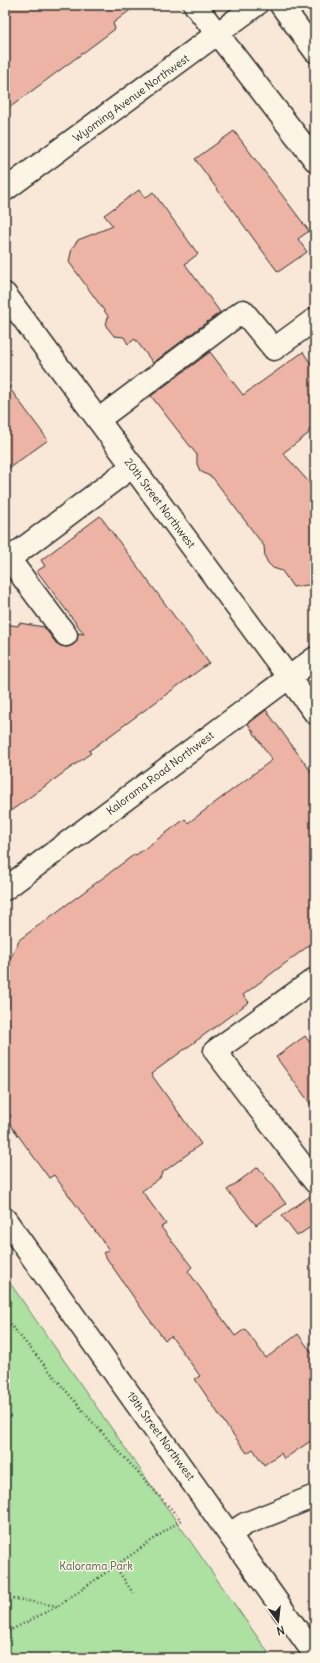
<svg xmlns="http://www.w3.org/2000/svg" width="320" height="1663" font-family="Delius,sans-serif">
<rect width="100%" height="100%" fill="#f9e8d8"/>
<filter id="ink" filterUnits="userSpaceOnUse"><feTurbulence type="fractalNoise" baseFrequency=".025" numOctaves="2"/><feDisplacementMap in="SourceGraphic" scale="8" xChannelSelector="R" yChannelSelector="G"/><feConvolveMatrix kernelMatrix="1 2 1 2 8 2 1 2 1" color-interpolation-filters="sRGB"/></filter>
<g filter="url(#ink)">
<!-- green -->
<path fill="#ade1a2" stroke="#6c8666" d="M5,1276L272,1658H5Z"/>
<!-- building -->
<path fill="#edb4a5" stroke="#2b2b2b" d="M5,5H137L113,23L115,29L5,111Z
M234,131L309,231L298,239L307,252L278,272L195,159Z
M139,190L145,198L153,192L198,254L185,264L220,312L153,363L135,339L128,344L124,337L114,336L106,326L108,316L69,262L72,248L78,240L113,226L104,215Z
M210,352L243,395L303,352L315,370V424L310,428L308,434L283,453L315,489V584L293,587L282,571L273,568L268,563L265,557L264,546L213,478L200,471L197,464V455L151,396Z
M5,382L48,440L5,471Z
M100,516L209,663L89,751L91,753L5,815V624L18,626L19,623L44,627L56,643L61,646L67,647L73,645L77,640L78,633L84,634L37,571L45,566L41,560Z
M266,710L315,777V941L243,995L249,1002L151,1074L201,1144L162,1173L160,1178L142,1191L166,1224L161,1227L192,1267L188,1271L235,1336L245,1329L266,1358L298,1334L315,1357V1438L284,1459L281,1453L264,1465L253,1449L247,1453L226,1425L195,1379L200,1376L171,1336L165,1340L146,1315L103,1253L109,1250L54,1175L49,1178L7,1120L11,1116L5,1108V958L10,959L19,940L135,854L136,855L185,819L188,823L272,760L248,724Z
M305,1036L315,1049V1110L276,1057Z
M258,1167L286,1204L256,1225L227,1190Z
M313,1194H315V1224L297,1236L282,1216Z"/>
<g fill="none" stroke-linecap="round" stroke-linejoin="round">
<!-- minor casing -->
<g stroke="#2b2b2b" stroke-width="25">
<path id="minor" d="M195,5L315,160
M281,5L315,51
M5,190L256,5
M5,294L315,713
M98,420L243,311L274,349L315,319
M9,559L66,635
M5,562L133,466
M5,889L315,658
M315,979L215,1051L315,1182
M5,1219L315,1655
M230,1534L245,1524L315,1496"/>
</g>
<!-- path -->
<path stroke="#2b2b2b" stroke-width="2.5" stroke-dasharray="1 3" stroke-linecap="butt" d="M5,1318L88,1417L181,1520
M115,1566L133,1593
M5,1597L57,1606
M5,1633L58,1606L181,1520"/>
<!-- minor -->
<use href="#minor" stroke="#fcf5e5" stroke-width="22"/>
</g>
</g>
<g text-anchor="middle" stroke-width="3" stroke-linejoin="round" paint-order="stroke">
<!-- street labels -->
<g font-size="11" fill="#2b2b2b" stroke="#fcf5e5">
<text transform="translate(131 98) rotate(-36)" y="4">Wyoming Avenue Northwest</text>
<text transform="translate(160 503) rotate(53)" y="4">20th Street Northwest</text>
<text transform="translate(160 773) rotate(-37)" y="4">Kalorama Road Northwest</text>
<text transform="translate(161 1436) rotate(54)" y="4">19th Street Northwest</text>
</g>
<!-- park labels -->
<g font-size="11" fill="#4c5849" stroke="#fcf5e5">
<text x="96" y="1570">Kalorama Park</text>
</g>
</g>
<!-- margin -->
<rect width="320" height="1663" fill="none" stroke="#fcf5e5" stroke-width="20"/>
<rect x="10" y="10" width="300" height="1643" fill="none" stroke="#2b2b2b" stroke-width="1.5" filter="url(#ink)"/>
<!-- north arrow -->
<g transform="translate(278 1621) rotate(165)" stroke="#fcf5e5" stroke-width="3" paint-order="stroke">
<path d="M0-3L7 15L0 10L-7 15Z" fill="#2b2b2b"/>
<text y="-6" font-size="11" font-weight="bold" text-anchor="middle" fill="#2b2b2b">N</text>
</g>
</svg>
